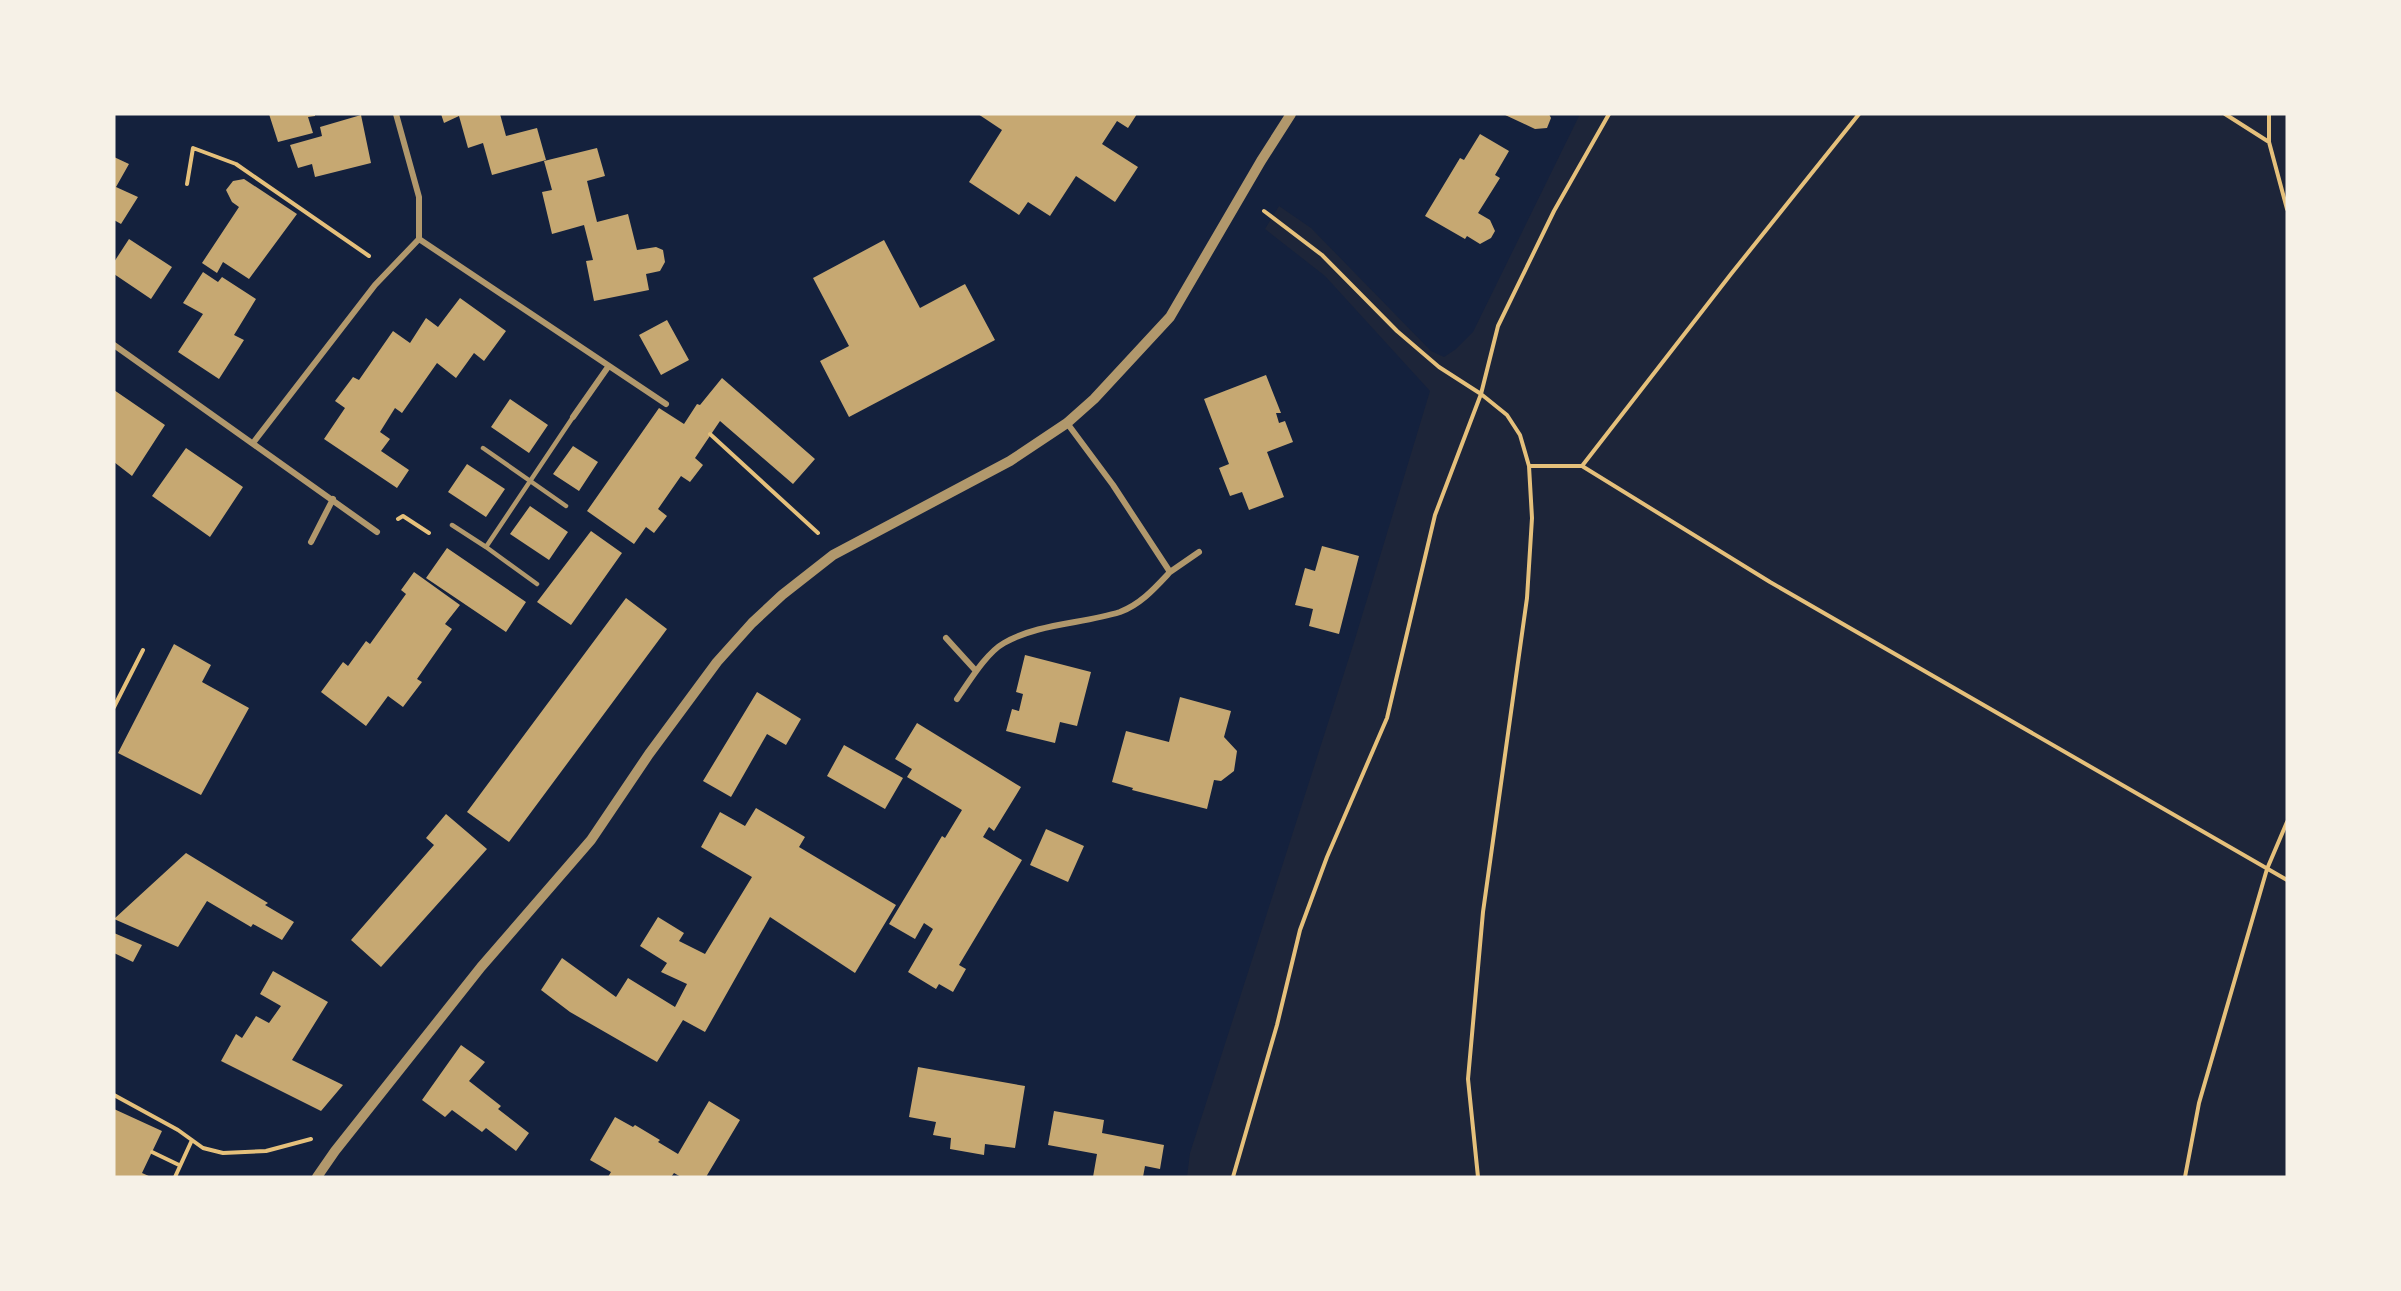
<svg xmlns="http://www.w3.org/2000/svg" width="2401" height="1291" font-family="'Exo 2',sans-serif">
<rect width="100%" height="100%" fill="#14213d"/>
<!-- green -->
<path fill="#1d2539" d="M1580,114H2287V1177H1187L1190,1153L1355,639L1430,391L1325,276L1265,229L1279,206L1311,228L1431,351L1444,357L1456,349L1473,332Z"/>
<!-- building -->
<path fill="#c6a872" d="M269,114H315V116L308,117L313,133L278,142Z
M441,114H500L506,136L537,128L546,160L492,175L483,143L468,148L459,116L444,123Z
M978,114H1137L1128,128L1117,121L1102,144L1138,167L1115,202L1076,176L1050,216L1028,202L1019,215L969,182L1002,130Z
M1503,114H1549L1551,118L1547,128L1535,129Z
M361,115L371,163L315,177L312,164L298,168L290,145L322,136L320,127Z
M1480,134L1509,151L1495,175L1500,178L1478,213L1490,220L1495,231L1491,238L1480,244L1467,236L1465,239L1425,216L1460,158L1464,160Z
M597,148L605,176L587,181L597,222L628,214L637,250L656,247L663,250L665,262L660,271L646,274L649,290L594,301L586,261L593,260L584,225L552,234L542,192L552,190L544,161Z
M114,157L129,164L116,187L138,197L121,224L114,220Z
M244,179L297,214L249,279L223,262L217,273L202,263L239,207L232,202L226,190L233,181Z
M129,239L172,267L151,299L114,274V262Z
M884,240L920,308L965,284L995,340L849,417L820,361L849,346L813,278Z
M203,272L218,282L222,277L256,299L234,335L244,340L219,379L178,352L203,314L183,303Z
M460,298L506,331L484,361L474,353L456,378L437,363L402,413L395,408L380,432L390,439L381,451L409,470L397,488L324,439L345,408L335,401L353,377L359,380L393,331L410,343L426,318L438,327Z
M667,320L689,360L661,375L639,335Z
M1266,375L1281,413H1276L1279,423L1285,421L1293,442L1267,452L1284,497L1249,510L1242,492L1230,496L1219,468L1229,464L1204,399Z
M722,378L815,459L793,484L720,421L695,458L703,465L690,482L681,476L658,509L667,516L654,533L646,527L634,544L587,511L659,408L684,424L697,404L700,405Z
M114,390L165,425L132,476L114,462Z
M510,399L548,425L529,453L491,427Z
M573,446L598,462L579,491L553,474Z
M186,448L243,487L210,537L152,496Z
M467,464L505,489L486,517L448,492Z
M530,506L568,532L549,560L510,534Z
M591,531L622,553L571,625L537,602Z
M1322,546L1359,556L1339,634L1309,626L1313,609L1295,605L1305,568L1315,571Z
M447,548L526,602L506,632L426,578Z
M414,572L460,605L445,624L452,629L417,679L422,682L403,707L388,696L366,726L321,692L343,662L348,666L366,641L370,644L406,594L401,590Z
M626,598L667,629L509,842L467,812Z
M174,644L211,665L202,682L249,708L201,795L118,753Z
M1025,655L1091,672L1077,726L1060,722L1055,743L1006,731L1012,709L1019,711L1023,694L1016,692Z
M757,692L801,719L786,745L767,734L731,797L703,781Z
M1180,697L1231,711L1224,737L1237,751L1234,771L1221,781L1214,780L1207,809L1132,790L1133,788L1112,782L1126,731L1169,742Z
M917,723L1021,787L994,831L989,827L983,837L1022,860L959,965L966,969L953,992L939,984L936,989L908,972L933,929L924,923L915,939L889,924L942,836L945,838L962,810L907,777L912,769L895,759Z
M844,745L903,778L885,809L827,776Z
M756,808L805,837L799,847L896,905L855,973L770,917L705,1032L683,1020L657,1062L570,1012L541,990L562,958L616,997L628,978L675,1007L687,984L661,972L667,963L640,946L658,917L684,933L679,941L705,954L752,877L701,847L720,812L745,826Z
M446,814L487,849L381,967L351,940L434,845L426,838Z
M1046,829L1084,846L1068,882L1030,865Z
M186,853L268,903L265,905L294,922L282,940L253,924L251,927L207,901L178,947L114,919Z
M114,933L142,945L133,962L114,953Z
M273,971L328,1002L292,1060L343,1085L321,1111L221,1061L236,1034L242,1038L256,1016L269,1023L281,1006L260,994Z
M461,1045L485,1062L469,1081L501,1106L498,1109L529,1133L516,1151L486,1128L482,1132L452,1110L445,1117L422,1100Z
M918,1067L1025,1086L1015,1148L985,1144L984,1155L950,1149L951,1138L933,1135L936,1122L909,1117Z
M709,1101L740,1120L706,1177H681L674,1173L671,1177H608L611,1172L590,1160L615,1117L633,1127L635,1125L660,1140L658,1142L678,1154Z
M114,1109L162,1131L142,1173L151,1177H114Z
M1054,1111L1104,1120L1102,1133L1164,1145L1160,1169L1145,1166L1143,1177H1093L1097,1154L1048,1145Z"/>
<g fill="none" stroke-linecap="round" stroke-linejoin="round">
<!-- path -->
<path stroke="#e5c07b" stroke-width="4" d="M2225,114L2269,142
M2269,114V142L2287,209
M187,184L193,148L236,164L369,256
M1264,211L1322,255L1397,331L1439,367L1481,394L1507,415L1520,435L1529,466L1532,518L1527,598L1483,912L1468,1079L1478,1177
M710,434L818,533
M1529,466H1582L1770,582L2287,880
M1582,466L1731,274L1859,114
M398,519L403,516L429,533
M114,707L143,650
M114,1095L178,1130L203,1148L223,1153L266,1151L311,1139
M152,1152L179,1165
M175,1177L192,1140
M1233,1177L1277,1025L1300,930L1327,857L1387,718L1435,515L1481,394L1498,326L1554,211L1609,114
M2185,1177L2199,1103L2267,869L2287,822"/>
<!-- service -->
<path stroke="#b1986c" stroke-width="4.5" d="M483,448L566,506
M452,525L486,547
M537,584L486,547L573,417"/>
<!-- minor -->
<path stroke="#b1986c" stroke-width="6" d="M419,239L666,404
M114,345L377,532
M573,417L608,367
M253,443L375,285L419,239V197L396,114
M311,542L333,499
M1170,572L1199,552
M946,638L976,671
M957,699C969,682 986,653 1004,643C1039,623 1082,624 1120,612C1141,604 1155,588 1170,572L1113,485L1067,423"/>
<!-- tertiary -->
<path stroke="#b1986c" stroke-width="10" d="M317,1177L335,1151L481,967L591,840L649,754L717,662L752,623L782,595L833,555L1010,461L1067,423L1094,399L1170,317L1261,161L1291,114"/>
</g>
<!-- border -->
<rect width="2401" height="1291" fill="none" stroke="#f6f1e7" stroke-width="231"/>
</svg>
